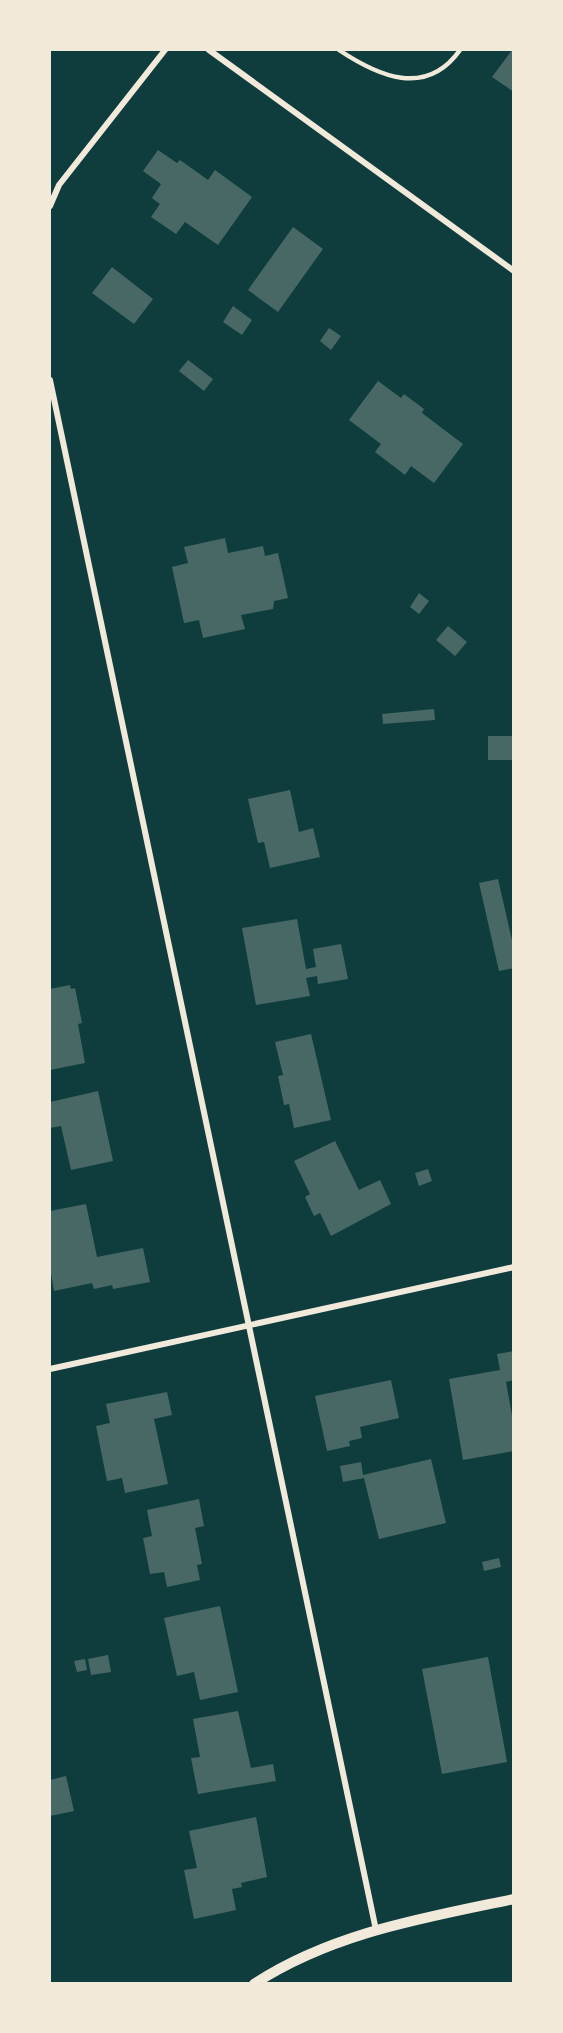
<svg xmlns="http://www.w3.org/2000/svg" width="563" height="2033" font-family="Signika,sans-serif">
<rect width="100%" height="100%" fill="#0f3d3e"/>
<!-- building -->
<path fill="#486865" d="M512,50H514V92L492,77Z
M158,150L177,163L180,160L208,180L215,170L252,197L218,245L185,222L176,234L151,217L160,204L152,198L161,184L143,171Z
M293,227L323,249L278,312L248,290Z
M112,267L153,299L134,324L92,293Z
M233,306L252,320L242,335L223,322Z
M329,328L341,336L331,350L320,341Z
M188,360L213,379L204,391L179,371Z
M378,381L401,398L404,394L424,409L422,413L463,444L434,483L411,466L405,475L375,452L381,444L349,420Z
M225,538L228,553L263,546L265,556L278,553L288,598L274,601L273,609L241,615L245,629L203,638L199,620L184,623L172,567L188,563L184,547Z
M419,593L429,601L419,614L410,607Z
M448,626L467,642L455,656L436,640Z
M434,709L435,720L383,724L382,714Z
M488,736H514V760H488Z
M290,790L299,832L313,828L320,857L270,868L264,842L258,843L248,799Z
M498,879L514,949V968L499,971L479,883Z
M297,919L306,969L316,967L313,949L341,944L348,979L318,984L317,976L306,978L310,996L256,1005L242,928Z
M70,985L71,989L75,988L82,1023L78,1024L85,1063L50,1070V989Z
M311,1034L331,1120L294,1128L289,1104L284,1105L278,1076L283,1075L275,1042Z
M98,1091L113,1161L71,1170L61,1126L50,1128V1102Z
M335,1141L359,1190L380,1180L391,1204L331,1236L320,1213L314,1216L305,1197L310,1194L294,1161Z
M428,1169L432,1181L419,1186L415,1173Z
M86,1204L97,1257L143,1248L150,1282L113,1289L112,1285L94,1289L92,1283L54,1291L50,1268V1211Z
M514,1351V1380L506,1382L514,1427V1451L463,1460L449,1379L500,1370L497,1354Z
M391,1380L399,1418L360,1427L362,1438L349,1441L350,1446L327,1451L315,1396Z
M167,1392L172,1415L154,1419L168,1484L125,1493L122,1478L107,1481L96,1426L110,1423L106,1404Z
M431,1459L446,1523L379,1539L364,1478L343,1482L340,1466L361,1462L363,1475Z
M199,1499L204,1526L195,1528L202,1564L197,1565L200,1580L167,1587L164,1572L150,1574L143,1538L152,1536L147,1510Z
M499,1558L501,1567L484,1571L482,1562Z
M220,1606L238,1692L200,1700L194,1672L177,1676L164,1618Z
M108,1655L111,1672L91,1675L88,1659Z
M488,1657L507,1762L442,1774L422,1669Z
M85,1659L87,1670L77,1672L74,1661Z
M238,1711L251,1768L273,1764L276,1781L198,1794L191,1758L200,1757L193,1719Z
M66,1776L74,1811L50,1816V1780Z
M256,1817L267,1877L241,1883L242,1887L232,1889L236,1910L194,1919L184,1870L197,1868L189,1831Z"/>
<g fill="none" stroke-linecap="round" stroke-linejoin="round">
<!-- service -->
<path stroke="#f1e9da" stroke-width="4.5" d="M339,50C378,76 426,98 460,50"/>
<!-- minor -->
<path stroke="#f1e9da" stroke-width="6" d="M209,50L514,271
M50,206L59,185L165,50
M50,380L376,1930
M50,1369L514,1267"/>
<!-- tertiary -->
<path stroke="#f1e9da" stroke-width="10" d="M254,1984C332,1933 423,1918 514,1899"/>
</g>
<!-- border -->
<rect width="563" height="2033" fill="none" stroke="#f1e9da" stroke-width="102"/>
</svg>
